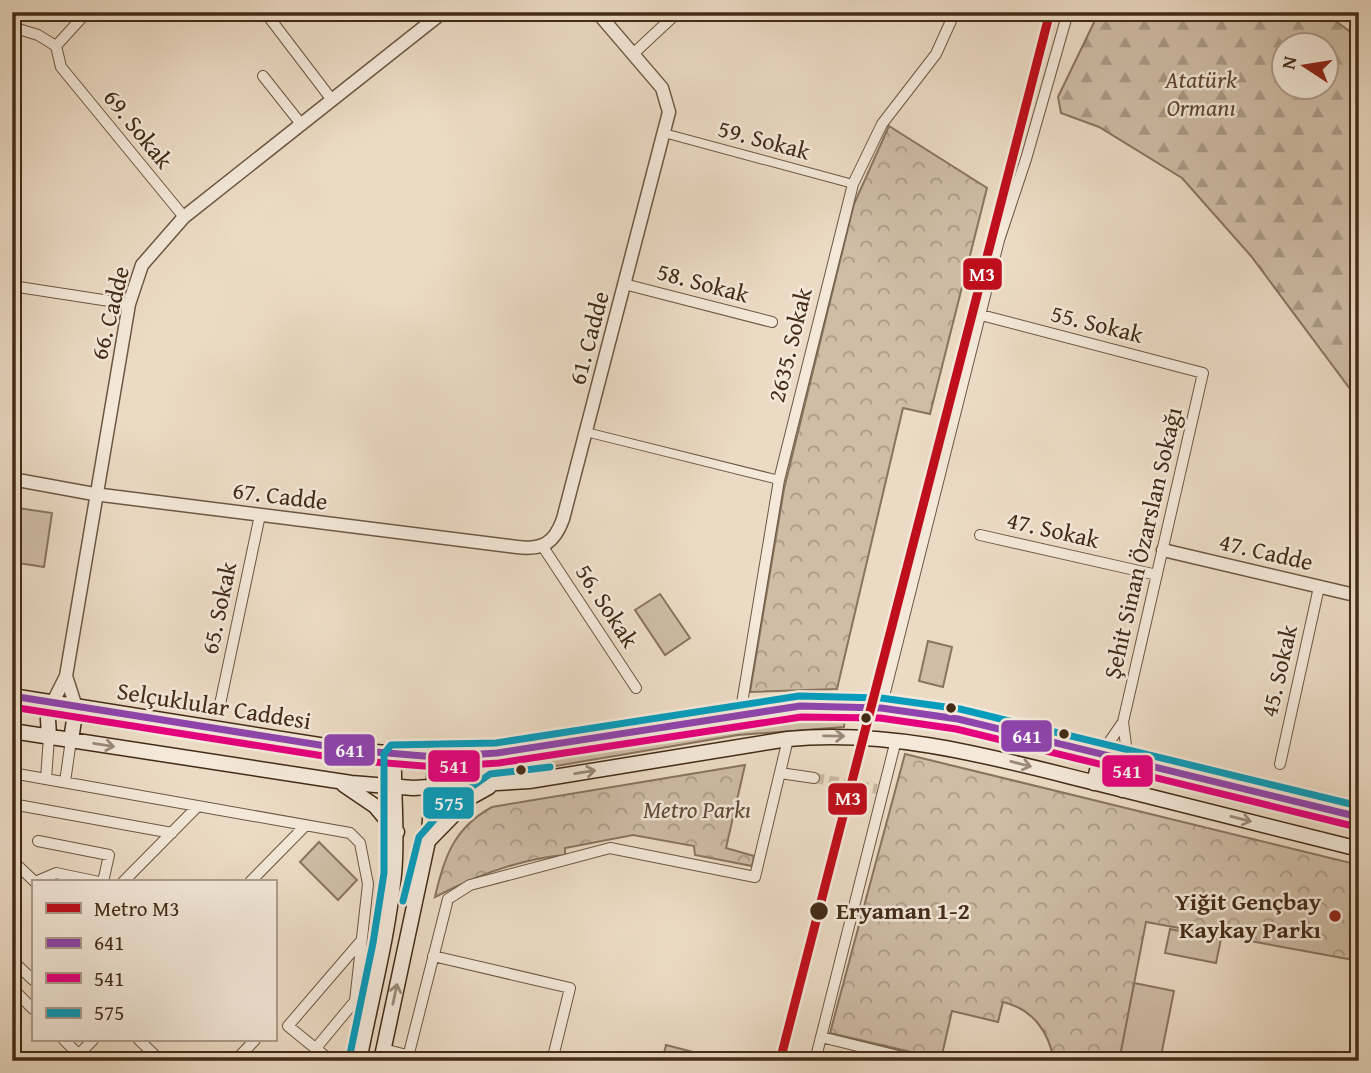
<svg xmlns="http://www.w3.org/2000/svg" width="1371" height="1073" font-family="'Gentium Book Plus',serif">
<defs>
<pattern id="forest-firs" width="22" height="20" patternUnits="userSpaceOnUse" patternTransform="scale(1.75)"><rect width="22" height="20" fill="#cfbda6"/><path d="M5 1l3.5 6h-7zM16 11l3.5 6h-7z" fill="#aa9a86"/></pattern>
<pattern id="park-crowns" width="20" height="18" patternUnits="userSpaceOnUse" patternTransform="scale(1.75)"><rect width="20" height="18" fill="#cfbda6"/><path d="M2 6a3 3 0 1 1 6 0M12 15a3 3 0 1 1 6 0" fill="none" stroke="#aa9a86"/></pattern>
</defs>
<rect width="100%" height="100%" fill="#ecdbc4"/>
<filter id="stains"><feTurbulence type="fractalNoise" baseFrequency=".00286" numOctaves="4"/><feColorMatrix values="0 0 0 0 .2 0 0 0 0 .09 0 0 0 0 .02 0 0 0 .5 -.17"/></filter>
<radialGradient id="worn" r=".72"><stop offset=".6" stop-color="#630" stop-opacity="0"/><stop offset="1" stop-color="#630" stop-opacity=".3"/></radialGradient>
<!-- grass -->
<path fill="#cfbda6" stroke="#89745e" stroke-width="2" d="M18,508L52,513L44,567L12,562Z
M660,594L690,638L665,655L635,610Z
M928,641L952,647L943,687L919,681Z
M845,719L844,727L738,735L532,770L517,772L515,763C625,745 734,718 845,719Z
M319,842L357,880L338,900L300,862Z
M1170,929L1221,939L1216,963L1165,953Z
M1134,983L1174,991L1160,1061L1119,1060Z
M666,1045L728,1061H662Z"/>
<!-- forest -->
<path fill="url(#forest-firs)" stroke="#89745e" stroke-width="2" fill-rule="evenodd" d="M1099,12H1323L1359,38V401L1251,256L1182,178L1099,127L1061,113L1058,97ZM1284,46H1326V88H1284Z"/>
<!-- park -->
<path fill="url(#park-crowns)" stroke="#89745e" stroke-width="2" d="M889,126L987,188L930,414L903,408L837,689L750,692L784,489L854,204Z
M905,754L1359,865V961L1146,922L1119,1061H1054C1049,1032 1033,1009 1003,1002L998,1022L952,1011L941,1059L830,1033Z
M745,765L726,848L754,856L752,866L695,855L694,846L633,835L565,848V855C520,859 475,876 435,897C444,857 454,828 492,807Z"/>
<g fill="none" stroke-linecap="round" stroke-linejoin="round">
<!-- minor-tunnel -->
<path stroke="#cab8a1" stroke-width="10" stroke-dasharray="10 5" stroke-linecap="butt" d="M814,778L877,789"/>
<!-- pedestrian casing -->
<g stroke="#6d5742" stroke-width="10">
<path id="pedestrian" d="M664,133L853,184
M586,432L779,480"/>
</g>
<!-- minor casing -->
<g stroke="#6d5742" stroke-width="12">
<path id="minor" d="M87,12L56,46L61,67L184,217
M265,12L332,100
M12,27L38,35L56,46
M633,54L678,12
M263,76L301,124
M624,284L772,322
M12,286L129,304
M981,315L1203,373L1123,722
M980,535L1157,575
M543,547L636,688
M881,708L999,240L1026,159L1068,12
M219,709L260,515
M740,715L779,480L853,184L882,124L936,54L955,12
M1101,754L1123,722L1128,761
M1280,764L1319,587
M12,773L350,833L360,843L368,884L355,1001L316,1048
M780,773L814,778
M46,779L49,737
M65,782L71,740
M12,804L172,833
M38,841L109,855L103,882
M12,860L35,882
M35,882L56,873L99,882
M123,882L197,807
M250,882L305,826
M433,956L570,988L552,1061
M12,960L33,980
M12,988L33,1009
M821,1037L919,1061
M64,1040L78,1054
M139,1040L161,1061
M383,1049L431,1061
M72,1061L93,1040
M235,1061L255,1040
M331,1061L288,1026L361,941
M407,1061L448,899L470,885L610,848L755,877L788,739
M815,1061L896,740"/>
</g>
<!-- tertiary casing -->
<g stroke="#6d5742" stroke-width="15">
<path id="tertiary" d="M12,479L94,494L517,547C542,550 554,544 563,519L669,112L662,88L597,12
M1163,550L1359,596
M66,676L129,304L142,265L184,217L443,12
M52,704L66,676L76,707"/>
</g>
<!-- secondary casing -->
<g stroke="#432b16" stroke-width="17">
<path id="secondary" d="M12,696L351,750L436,757L497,753L800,706L881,708L958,719L1359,817
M12,731L351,783L413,788L529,781L788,739C894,729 995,758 1096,783C1184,805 1271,827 1359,849
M49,737L48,719L52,704
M71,740L76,707
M1094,783L1101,754
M344,785L375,806L397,832
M1122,790L1128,761
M428,841L471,797L489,787
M359,1061C371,999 388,937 394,874C398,834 393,795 394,755
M381,1061L428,841L436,757"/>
</g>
<!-- pedestrian -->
<use href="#pedestrian" stroke="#f3e8d9" stroke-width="8"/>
<!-- minor -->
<use href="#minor" stroke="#f3e8d9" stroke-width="10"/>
<!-- tertiary -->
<use href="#tertiary" stroke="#f3e8d9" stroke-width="12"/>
<!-- secondary -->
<use href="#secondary" stroke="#f3e8d9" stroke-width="14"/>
<!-- bus-1 casing -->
<g stroke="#f3e8d9" stroke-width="12">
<path id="bus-1" d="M12,696L351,750L436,757L497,753L800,706L881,708L958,719L1359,817"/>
</g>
<!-- bus-2 casing -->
<g stroke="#f3e8d9" stroke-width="12">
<path id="bus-2" d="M12,707L349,760L436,767L499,763L801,717L880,718L956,729L1357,827"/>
</g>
<!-- bus-3 casing -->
<g stroke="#f3e8d9" stroke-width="12">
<path id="bus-3" d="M403,901L419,837L449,803L490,774L550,767
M349,1059L373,943L384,873V754L391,745L496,743L799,696L881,698L960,709L1359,806"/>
</g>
<!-- bus-1 -->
<use href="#bus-1" stroke="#8e44ad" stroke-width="7"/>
<!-- bus-2 -->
<use href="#bus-2" stroke="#e5007d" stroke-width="7"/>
<!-- bus-3 -->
<use href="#bus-3" stroke="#079cbc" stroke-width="7"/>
<!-- metro-1 casing -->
<g stroke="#f3e8d9" stroke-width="14">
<path id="metro-1" d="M780,1061L1050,12"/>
</g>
<!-- metro-1 -->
<use href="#metro-1" stroke="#bf0e1c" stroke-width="9"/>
</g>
<!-- one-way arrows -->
<defs><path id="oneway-shaft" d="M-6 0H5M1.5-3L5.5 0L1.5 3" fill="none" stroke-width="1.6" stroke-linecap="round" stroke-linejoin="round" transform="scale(1.75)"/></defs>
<g stroke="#9b8a78">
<use href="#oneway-shaft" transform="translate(834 736) rotate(1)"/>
<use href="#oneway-shaft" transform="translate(104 745) rotate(9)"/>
<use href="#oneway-shaft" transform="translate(1021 764) rotate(14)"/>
<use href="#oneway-shaft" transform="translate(585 772) rotate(-9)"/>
<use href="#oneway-shaft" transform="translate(1241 819) rotate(14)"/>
<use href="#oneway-shaft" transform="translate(395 994) rotate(-78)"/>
</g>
<!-- markers -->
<g fill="#432b16" stroke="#f3e8d9" stroke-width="2.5">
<circle cx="951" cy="708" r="6"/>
<circle cx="866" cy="718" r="6"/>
<circle cx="1064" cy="734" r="6"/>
<circle cx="521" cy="770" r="6"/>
<circle cx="819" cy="911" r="10"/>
</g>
<circle fill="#8f2418" stroke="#f3e8d9" stroke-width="2.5" cx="1335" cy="916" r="7"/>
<g text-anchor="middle" stroke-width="5" stroke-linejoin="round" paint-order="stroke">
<!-- park labels -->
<g font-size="24" font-style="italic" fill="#5f4833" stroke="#f3e8d9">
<text x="1201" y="88">Atatürk<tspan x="1201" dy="28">Ormanı</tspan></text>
<text x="697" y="818">Metro Parkı</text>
</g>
<!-- street labels -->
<g font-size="24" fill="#432b16" stroke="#f3e8d9">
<text transform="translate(138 129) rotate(51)" y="8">69. Sokak</text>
<text transform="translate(764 140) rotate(15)" y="8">59. Sokak</text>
<text transform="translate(703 283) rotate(15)" y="8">58. Sokak</text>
<text transform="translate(110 313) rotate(-76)" y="8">66. Cadde</text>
<text transform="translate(1097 324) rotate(14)" y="8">55. Sokak</text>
<text transform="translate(589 338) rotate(-75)" y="8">61. Cadde</text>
<text transform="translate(790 345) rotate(-76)" y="8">2635. Sokak</text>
<text transform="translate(280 496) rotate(7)" y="8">67. Cadde</text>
<text transform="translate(1053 530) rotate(13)" y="8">47. Sokak</text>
<text transform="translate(1143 543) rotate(-77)" y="8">Şehit Sinan Özarslan Sokağı</text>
<text transform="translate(1266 552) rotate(13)" y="8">47. Cadde</text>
<text transform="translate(607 606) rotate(57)" y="8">56. Sokak</text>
<text transform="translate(219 608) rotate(-78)" y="8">65. Sokak</text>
<text transform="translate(1279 671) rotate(-77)" y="8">45. Sokak</text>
<text transform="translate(214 706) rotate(9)" y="8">Selçuklular Caddesi</text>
</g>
<!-- poi labels -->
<g font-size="24" font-weight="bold" fill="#432b16" stroke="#f3e8d9" text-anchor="end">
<text x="1321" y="910">Yiğit Gençbay<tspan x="1321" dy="28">Kaykay Parkı</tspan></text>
</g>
<!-- stop labels -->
<g font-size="24" font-weight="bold" fill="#432b16" stroke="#f3e8d9" text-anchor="start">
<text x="836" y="919">Eryaman 1-2</text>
</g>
</g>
<g stroke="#f3e8d9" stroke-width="2.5">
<rect x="962" y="257" width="41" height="34" rx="7" fill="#bf0e1c"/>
<rect x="1000" y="719" width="53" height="34" rx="7" fill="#8e44ad"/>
<rect x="323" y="733" width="53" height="34" rx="7" fill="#8e44ad"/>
<rect x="427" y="749" width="54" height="34" rx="7" fill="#e5007d"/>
<rect x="1101" y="754" width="53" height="34" rx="7" fill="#e5007d"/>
<rect x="827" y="782" width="41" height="34" rx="7" fill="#bf0e1c"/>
<rect x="422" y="786" width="53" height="34" rx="7" fill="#079cbc"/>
</g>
<g font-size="19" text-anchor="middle" font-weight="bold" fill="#fff">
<text x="982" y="281">M3</text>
<text x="1027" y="743">641</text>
<text x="350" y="757">641</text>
<text x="454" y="773">541</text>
<text x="1127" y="778">541</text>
<text x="848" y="805">M3</text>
<text x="449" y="810">575</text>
</g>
<!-- margin -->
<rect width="1371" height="1073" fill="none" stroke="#ecdbc4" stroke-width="42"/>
<rect x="14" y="14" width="1343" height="1045" fill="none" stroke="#432b16" stroke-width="3.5"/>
<rect x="21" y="21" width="1329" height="1031" fill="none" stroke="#432b16" stroke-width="2"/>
<!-- legend -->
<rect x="32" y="880" width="245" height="161" fill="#f3e8d9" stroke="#ad9c8b" stroke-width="2"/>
<rect x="46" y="903" width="35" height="10" fill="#bf0e1c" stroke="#ad9c8b" stroke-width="2"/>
<text x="94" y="916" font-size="21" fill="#432b16">Metro M3</text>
<rect x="46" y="938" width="35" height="10" fill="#8e44ad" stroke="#ad9c8b" stroke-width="2"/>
<text x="94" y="950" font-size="21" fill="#432b16">641</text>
<rect x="46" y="973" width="35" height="10" fill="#e5007d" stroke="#ad9c8b" stroke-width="2"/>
<text x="94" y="986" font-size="21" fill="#432b16">541</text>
<rect x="46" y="1008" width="35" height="10" fill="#079cbc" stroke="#ad9c8b" stroke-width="2"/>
<text x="94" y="1020" font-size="21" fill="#432b16">575</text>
<!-- north arrow -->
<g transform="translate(1305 66) rotate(282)"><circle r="33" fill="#f3e8d9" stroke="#ad9c8b" stroke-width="2"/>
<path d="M0-5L12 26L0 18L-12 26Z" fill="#8f2418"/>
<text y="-10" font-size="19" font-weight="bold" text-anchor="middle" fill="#432b16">N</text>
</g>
<rect width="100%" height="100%" filter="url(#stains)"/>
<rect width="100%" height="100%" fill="url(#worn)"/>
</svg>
